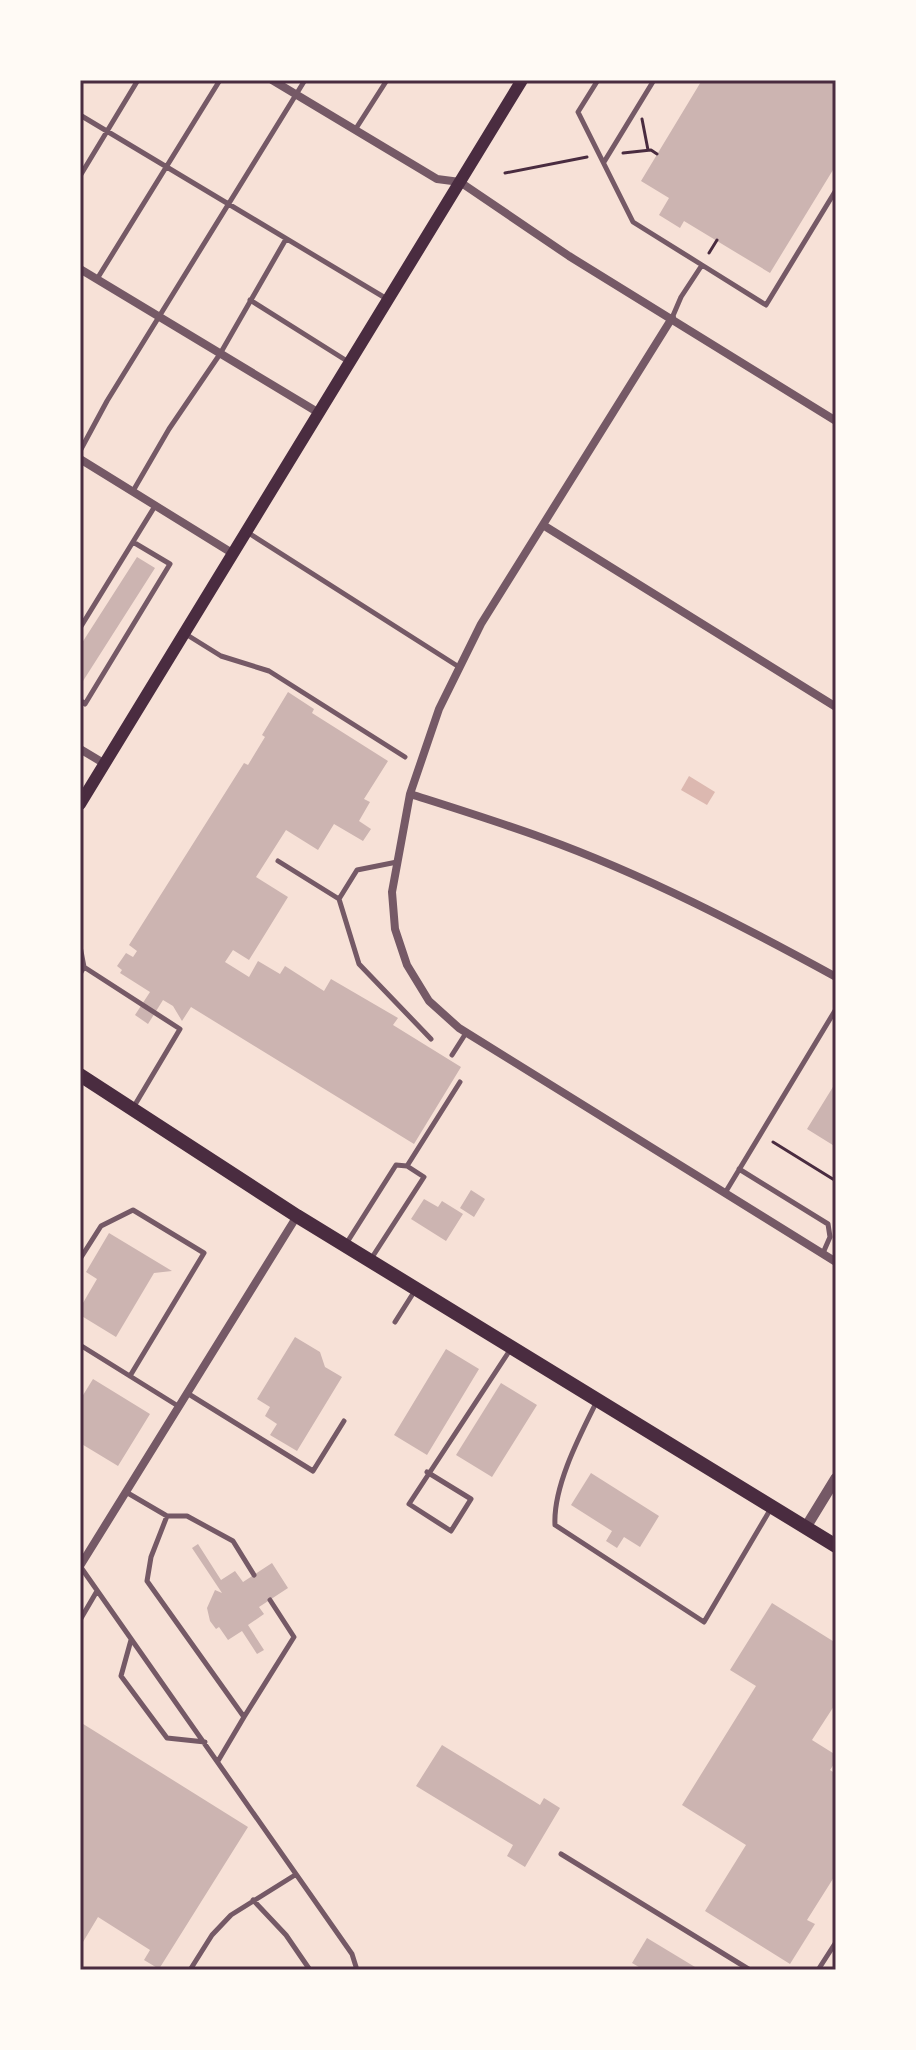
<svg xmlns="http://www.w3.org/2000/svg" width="916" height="2050" font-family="Manrope,sans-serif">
<rect width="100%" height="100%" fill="#f7e1d7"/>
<!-- water -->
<path fill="#dcb8b0" d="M689,776L715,792L707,805L681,790Z"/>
<!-- building -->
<path fill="#ccb4b1" d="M702,80H836V165L770,273L684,221L680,228L659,215L669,198L641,181Z
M137,557L155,568L83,681L80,678V646Z
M288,692L314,709L312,713L388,761L364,799L370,802L359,821L371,829L363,841L334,824L318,850L286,830L256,877L288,897L249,960L233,950L225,962L249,977L258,961L280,974L285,966L324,991L331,979L398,1018L393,1025L461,1067L414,1144L191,1007L182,1021L173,1006L163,1000L148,1024L135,1015L150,992L120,973L122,970L117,966L126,953L133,957L137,951L129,945L244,763L248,765L265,737L262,735Z
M836,1082V1147L807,1129Z
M471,1190L485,1199L474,1217L460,1208Z
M424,1199L438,1207L442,1201L463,1214L446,1241L411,1219Z
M109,1233L172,1271L154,1273L116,1337L80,1315V1308L97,1279L86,1272Z
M295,1337L320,1352L325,1367L342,1377L297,1451L270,1435L277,1424L265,1416L270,1407L257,1399Z
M446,1349L479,1369L427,1455L394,1435Z
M93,1379L150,1414L118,1466L80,1443V1400Z
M501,1383L537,1405L492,1477L456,1455Z
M591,1473L659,1516L640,1547L624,1537L617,1548L606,1541L612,1531L571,1505Z
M198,1544L221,1580L235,1571L243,1582L272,1563L288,1588L259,1607L264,1614L248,1625L264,1650L257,1654L242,1631L228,1640L219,1627L216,1629L210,1621L207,1608L215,1590L222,1593L192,1548Z
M772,1603L836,1643V1703L812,1740L836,1755V1761L830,1770L836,1774V1874L807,1920L815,1924L790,1964L705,1911L746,1845L682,1805L756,1686L730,1670Z
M80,1722L248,1827L159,1969L144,1960L150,1950L98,1917L80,1947Z
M442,1745L540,1805L544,1798L560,1808L525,1867L507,1856L513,1845L416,1786Z
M647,1938L700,1970H644L632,1963Z"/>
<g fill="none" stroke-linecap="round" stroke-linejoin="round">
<!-- path -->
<path stroke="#4a2c40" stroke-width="3" d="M642,119L648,150
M623,153L651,150L657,154
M505,173L587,157
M709,253L717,240
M773,1142L836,1181"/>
<!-- service -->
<path stroke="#755966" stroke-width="5" d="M598,80L578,112L633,222L702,265L681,297L672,318
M80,115L387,299
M355,130L387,80
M604,162L654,80
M80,176L138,80
M702,265L766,305L836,190
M97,279L220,80
M250,300L347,361
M80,451L107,401L305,80
M133,491L169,429L220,354L286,239
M247,532L459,667
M80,628L155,506
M184,633L221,656L269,671L405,757
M80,700L85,704L170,564L133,542
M278,861L339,899
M397,862L357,870L339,899L359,964L431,1039
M80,946L84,967L80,974
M84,967L180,1029L133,1108
M452,1055L466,1033
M739,1169L828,1224L830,1237L823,1253
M725,1193L836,1009
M346,1244L396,1165L407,1166L460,1082
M80,1259L101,1226L133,1210L204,1253L130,1376
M371,1259L424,1177L407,1166
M395,1322L414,1292
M80,1345L178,1406
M187,1393L313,1471L344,1421
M596,1403C579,1437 553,1487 555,1525L704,1622L770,1510
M427,1472L471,1499L451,1531L409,1504L510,1350
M126,1492L167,1516L151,1557L147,1581L244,1717L218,1761
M167,1516H187L233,1541L254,1575
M80,1566L352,1954L357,1970
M80,1620L97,1591
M131,1640L121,1676L167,1738L205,1742
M244,1717L294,1637L270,1600
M561,1854L750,1970
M253,1900L286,1935L310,1970
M190,1970L212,1935L231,1915L295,1875
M818,1970L836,1942"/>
<!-- minor -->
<path stroke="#755966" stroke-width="8" d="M272,80L437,179L460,182L569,256L836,421
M80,269L319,413
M672,318L481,624L439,709L410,794L392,892L395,929L407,965L429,1001L459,1028L836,1262
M80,459L232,553
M543,525L836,707
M80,749L105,764
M410,794C454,808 499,822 543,838C645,875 741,925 836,977
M80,1566L297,1216"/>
<!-- tertiary -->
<path stroke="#755966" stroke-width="11" d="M806,1527L836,1478"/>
<!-- secondary -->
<path stroke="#4a2c40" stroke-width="12" d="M80,804L522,80"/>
<!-- primary -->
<path stroke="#4a2c40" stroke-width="14" d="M80,1075L297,1216L836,1546"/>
</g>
<!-- border -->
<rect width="916" height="2050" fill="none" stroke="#fffaf5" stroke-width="164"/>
<rect x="82" y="82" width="752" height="1886" fill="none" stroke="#4a2c40" stroke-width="3"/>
</svg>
